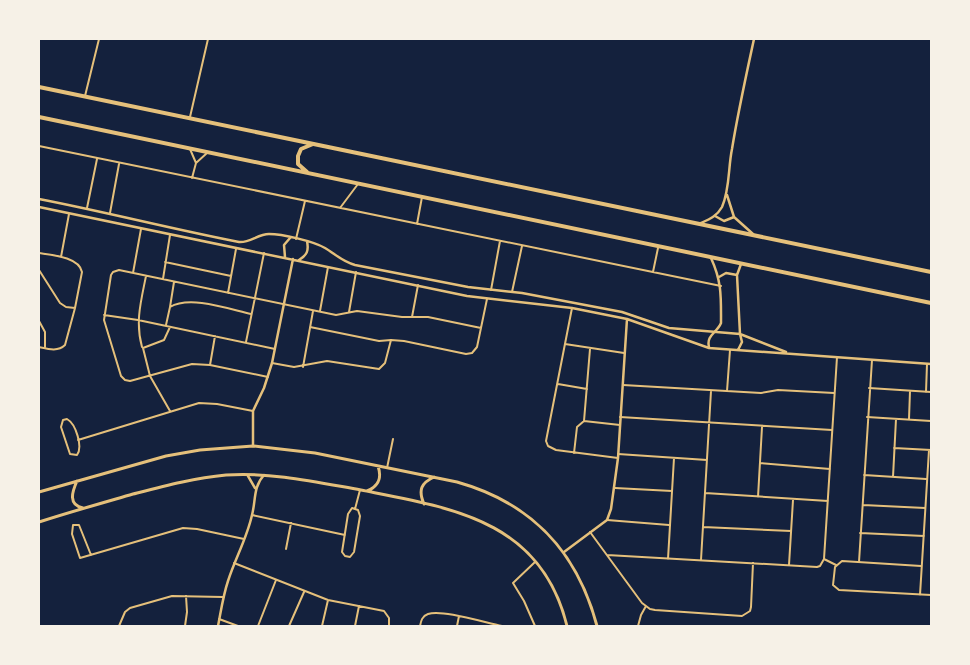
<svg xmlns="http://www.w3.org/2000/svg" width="970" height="665" font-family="'Crimson Pro',serif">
<rect width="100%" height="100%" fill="#14213d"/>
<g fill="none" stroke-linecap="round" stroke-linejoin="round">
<!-- minor -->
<path stroke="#e5c07b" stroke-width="2" d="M85,96L99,39
M190,117L208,39
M39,146L721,286
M190,149L196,163
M192,178L196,163L207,153
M87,208L97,159
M340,208L358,184
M110,213L119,164
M417,224L422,197
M296,239L305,201
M39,253C52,255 79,257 82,272L75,308L65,345C58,352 48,349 39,347
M61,257L69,214
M165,262L231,276
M39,270L60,303L66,307L75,308
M653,272L658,248
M133,273L141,229
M163,279L170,235
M491,290L500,241
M512,292L522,246
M228,293L236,249
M170,307L174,282
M572,308L546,441L548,446L556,450L618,458
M320,311L328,267
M349,312L356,272
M104,315L138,320L275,349
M412,317L418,285
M39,321L45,332V347
M166,325L170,307C190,295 229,309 251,314
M310,327L379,341L391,340
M246,342L264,253
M565,344L624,353
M142,347C135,322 141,301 146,276
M272,363L294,367L327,361L379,369L385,363L391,340L404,341L466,354L472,353L477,347L487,299
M210,365L215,336
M303,367L313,311
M268,377L210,365L192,364L130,381L125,380L121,376L104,320L111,275L113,272L119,270L336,315L357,311L402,317H428L481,328
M558,384L587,389
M623,385L761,393L778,390L834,393
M869,388L931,392
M727,391L730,350
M926,392L927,364
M170,411L150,376L143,348L164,340L170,327
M620,417L832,430
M867,417L931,421
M67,419C76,424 83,447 77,455L70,454L61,427L63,420Z
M909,419L910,391
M584,421L620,425
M78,440L199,403L217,404L253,411
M894,448L931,450
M574,453L577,427L584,421L590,349
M618,454L707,460
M760,463L830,469
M387,468L393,439
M864,475L926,479
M893,477L896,419
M615,488L672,491
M705,493L828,501
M758,497L762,427
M863,505L925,508
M352,508L358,510L360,516L354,552L350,557L345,556L342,552L348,514Z
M355,509L360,490
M252,515L345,535
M607,520L669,525
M703,527L791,531
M590,532L642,603L650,609L655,610L742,616L750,611L751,607L753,563
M860,533L924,536
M286,549L291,523
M91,555L79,525H73L72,534L80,558L183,528L197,529L244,539
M607,555L817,567L820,566L824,559L837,357
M668,559L674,458
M824,559L836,565
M701,560L711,391
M859,562L872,360
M234,563L328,600L384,611L389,618V626
M789,565L793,500
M921,566L842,561L835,567L833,585L839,590L931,595
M920,595L929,450
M219,619L238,626
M119,626L125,612L130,608L172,596L223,597
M185,626L187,612L186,596
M258,626L276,580
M289,626L304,592
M322,626L328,600
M355,626L359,606
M420,626C421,621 422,616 428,614C442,609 486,623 502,626
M457,626L459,616
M535,626L524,601L513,583L535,562
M638,626L641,615L646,606"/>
<!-- tertiary -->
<path stroke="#e5c07b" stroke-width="2.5" d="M727,195L734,217L753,234
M39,199C106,212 172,229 239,242C250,243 258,234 269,234C282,234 313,241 325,248C335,254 343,262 355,265L468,287L522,293L622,312L669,328L740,334L786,352
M39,207L467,296L572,308L627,319L709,348L931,364
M715,216L724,221L734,217
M701,223C710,219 717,216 722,207C730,189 728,168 732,149C738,112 746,76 754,39
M285,257L284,245L290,238
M299,260C307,255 309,251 307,241
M719,277L726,273L737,275
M709,347C706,335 717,333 721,323C721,297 722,282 711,258
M738,350L742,342L740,334L737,275L741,264
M253,446V411L264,388L272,363L293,259
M248,476L255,488
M564,552L607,520L611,509L618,458L627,319
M218,626C221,611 223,596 228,581C235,559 247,538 252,515C256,500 253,487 264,475"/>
<!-- secondary -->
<path stroke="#e5c07b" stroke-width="3" d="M77,481C72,492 68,505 83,508
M367,491C379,486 382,478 378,466
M39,492L166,456L200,450L253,446L315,453L457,482C532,503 577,551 597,626
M424,504C418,490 421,483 434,477
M39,522C70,512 102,503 133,494C164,486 194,478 226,475C272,472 316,482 361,490C452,508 541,520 567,626"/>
<!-- motorway -->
<path stroke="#e5c07b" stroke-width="4" d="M39,87L931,272
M39,117L931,303
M307,172L298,164V156L301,149L313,144"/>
</g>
<!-- border -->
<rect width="970" height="665" fill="none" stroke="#f6f1e7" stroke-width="80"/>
</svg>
